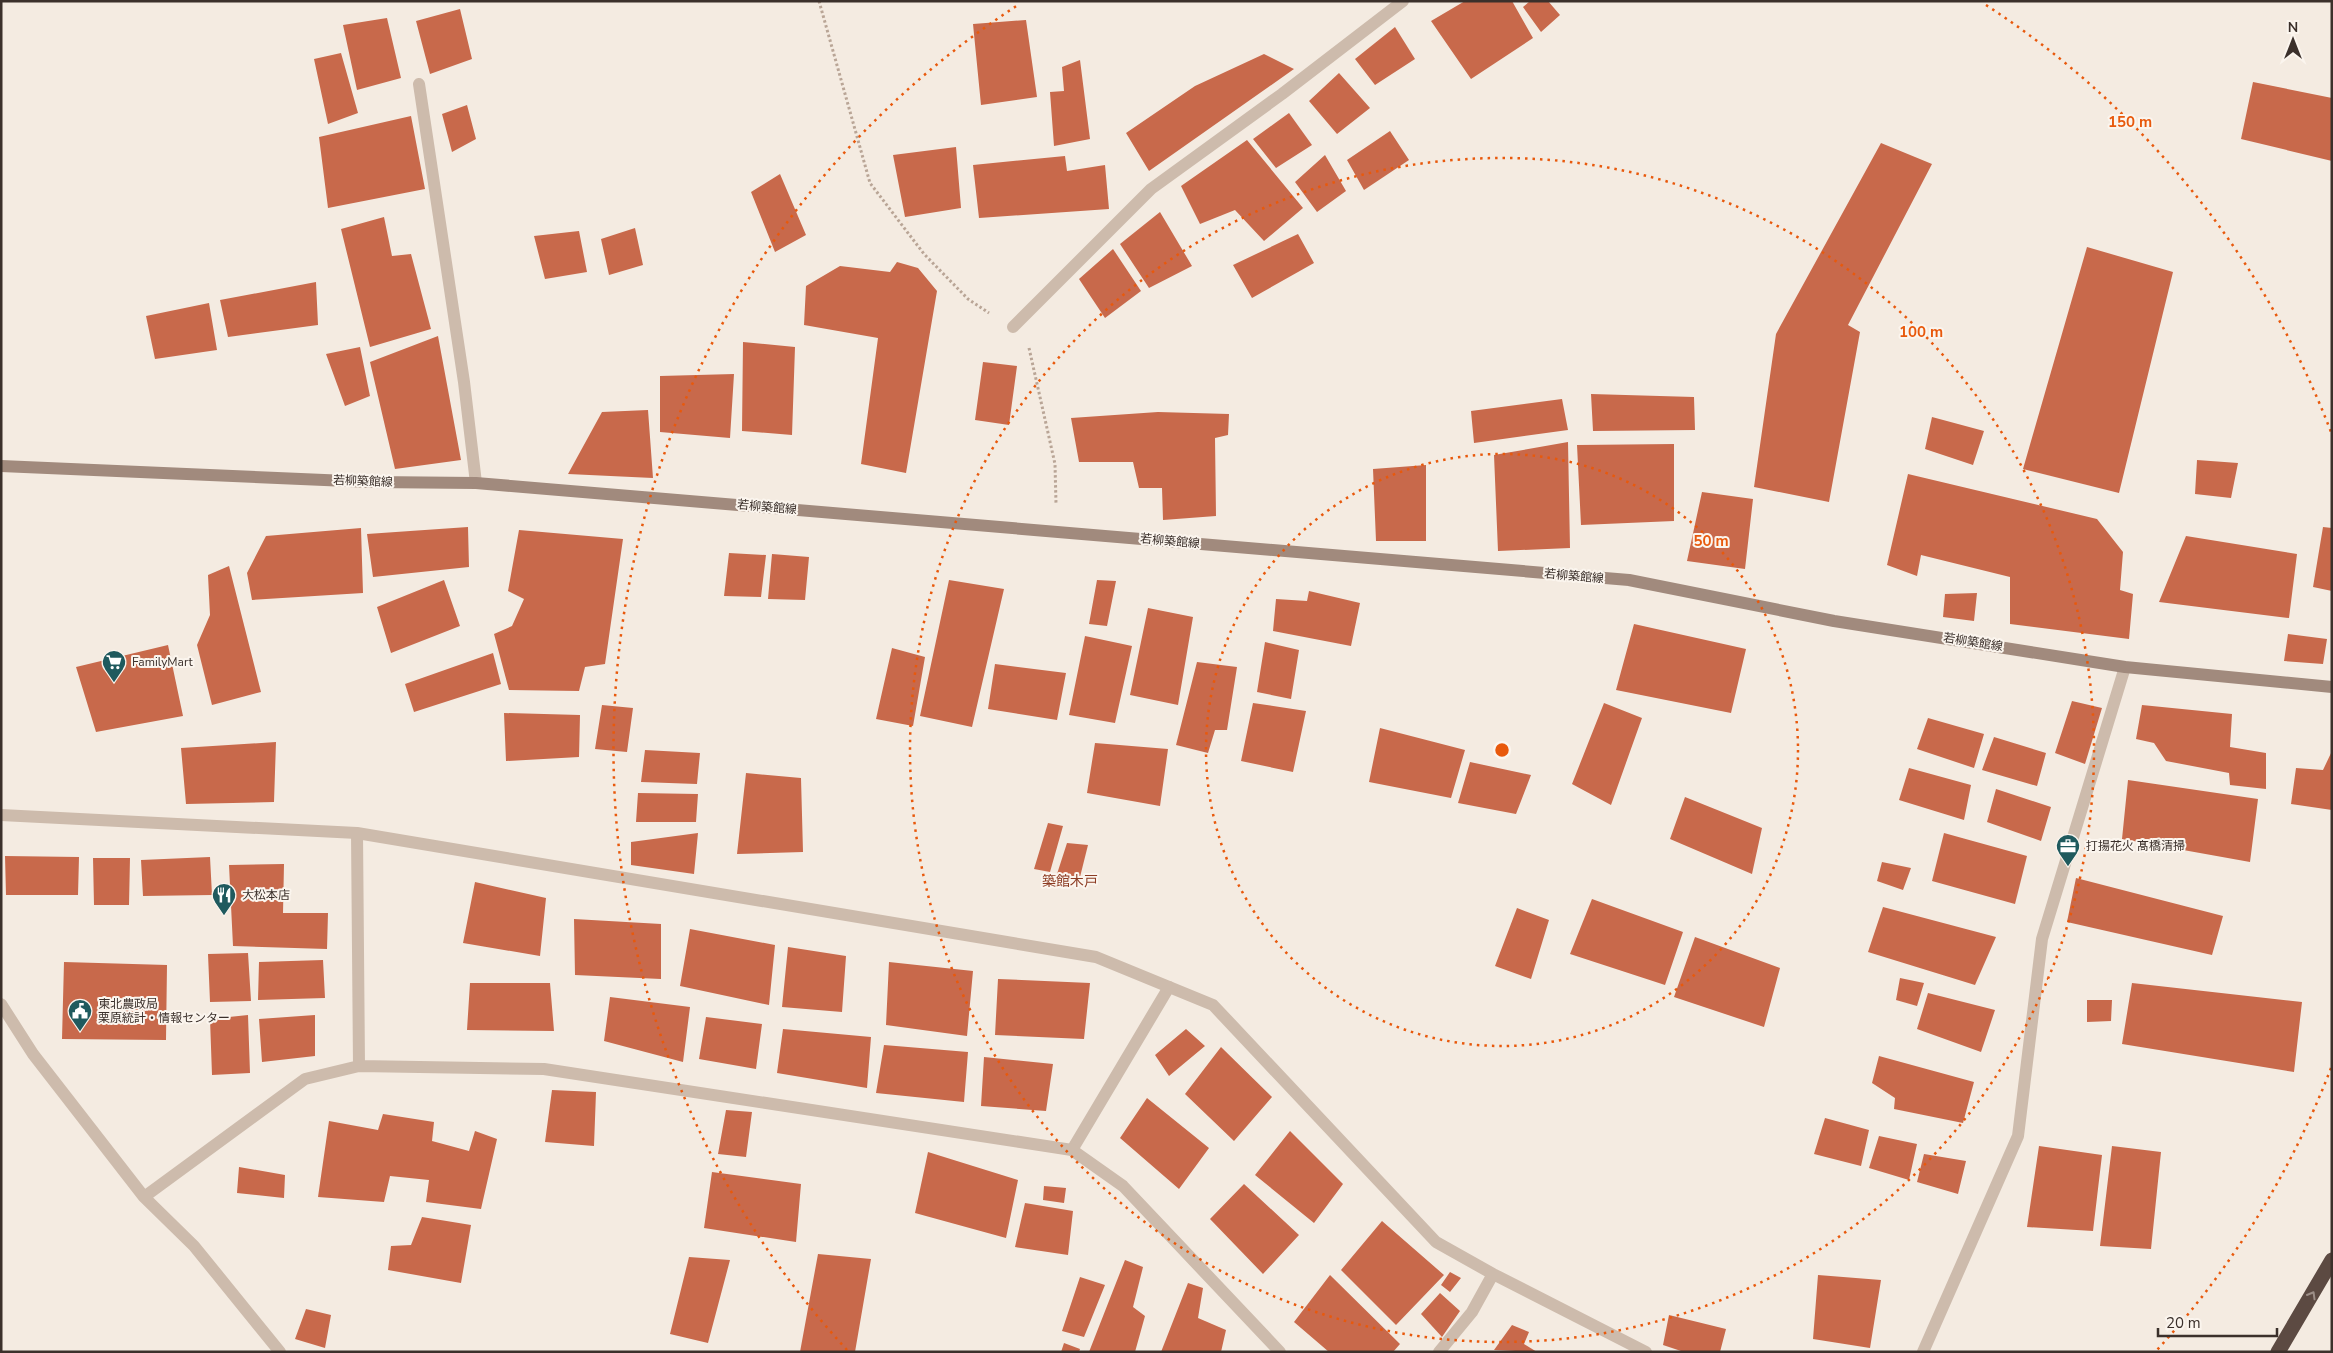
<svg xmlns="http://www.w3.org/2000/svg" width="2333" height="1353" font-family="'Nunito Sans','Noto Sans JP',sans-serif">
<rect width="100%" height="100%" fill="#f4ebe1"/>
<!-- building -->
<path fill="#c8694b" d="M1465,1H1512L1533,38L1471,79L1431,21Z
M1530,1H1548L1560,15L1541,32L1523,7Z
M460,9L472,59L430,74L416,21Z
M387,18L401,78L357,90L343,25Z
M1026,20L1037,97L981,105L973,24Z
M1395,27L1415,59L1375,85L1355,59Z
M341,53L358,113L328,124L314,59Z
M1264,54L1294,69L1149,171L1126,133L1195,86Z
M1080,60L1090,139L1054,146L1050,92L1064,91L1062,67Z
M1339,73L1370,108L1337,134L1309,101Z
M2253,82L2332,98V161L2241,139Z
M467,105L476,139L452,152L442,114Z
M1289,113L1312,145L1276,168L1253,139Z
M411,116L425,189L328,208L319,137Z
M1390,131L1409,160L1364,190L1347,160Z
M1247,140L1303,208L1264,241L1235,210L1200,224L1181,186Z
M1881,143L1932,164L1848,325L1860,332L1829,502L1754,487L1776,334Z
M956,147L961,208L905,217L893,155Z
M1325,155L1346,191L1317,212L1295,182Z
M1065,156L1067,171L1105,165L1109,209L979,218L973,165Z
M780,174L806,235L775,252L751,192Z
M1160,212L1192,266L1149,288L1120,244Z
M384,217L392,256L411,254L431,329L370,347L341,229Z
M635,228L643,265L609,275L601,239Z
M579,231L587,272L545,279L534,236Z
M1298,234L1314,263L1252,298L1233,265Z
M2087,247L2173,272L2119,493L2023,469Z
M1113,249L1141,291L1105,318L1079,279Z
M897,262L918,268L937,291L906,473L861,464L878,338L804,325L806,286L840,266L890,272Z
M316,282L318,325L228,337L220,300Z
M209,303L217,350L155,359L146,316Z
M438,336L461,460L395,469L370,362Z
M743,342L795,347L792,435L742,431Z
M360,347L370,396L345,406L326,354Z
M983,362L1017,366L1009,425L975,420Z
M734,374L730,438L660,432V376Z
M1591,394L1694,397L1695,430L1593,431Z
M1562,399L1568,430L1474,443L1471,411Z
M648,410L653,478L568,474L602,412Z
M1158,412L1229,414L1228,435L1215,438L1216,516L1163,520L1162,488H1139L1133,462H1079L1071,418Z
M1932,417L1984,431L1973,465L1925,449Z
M1568,442L1570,548L1498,551L1494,455Z
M1674,444V521L1581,525L1577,445Z
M2197,460L2238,463L2231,498L2195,494Z
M1426,465V541H1376L1373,469Z
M1908,474L2097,519L2123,552L2120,590L2133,594L2129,639L2010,624V577L1921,555L1917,576L1887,565Z
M1702,492L1753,499L1745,569L1687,561Z
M468,527L469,567L373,577L367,534Z
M2323,527L2332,528V591L2313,587Z
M361,528L363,593L252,600L247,573L266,536Z
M519,530L623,539L605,664L585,667L579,691L509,690L494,634L512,626L524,599L508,591Z
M2186,536L2297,554L2289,618L2159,602Z
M729,553L766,555L761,597L724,596Z
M772,554L809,557L805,600L768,599Z
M229,566L261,692L212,705L197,645L210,615L208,575Z
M444,580L460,626L391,653L377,607Z
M949,580L1004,589L972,727L920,716Z
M1097,580L1116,581L1107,626L1089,624Z
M1309,591L1360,603L1351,646L1273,631L1276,599L1307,601Z
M1977,593L1974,621L1943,617L1945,594Z
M1148,608L1193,617L1178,705L1130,695Z
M1634,624L1746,649L1731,713L1616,690Z
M2288,634L2327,639L2323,664L2284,661Z
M1085,636L1132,646L1115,723L1069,715Z
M1265,642L1299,650L1291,699L1257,692Z
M168,645L183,716L96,732L76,667Z
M892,648L925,657L913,726L876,719Z
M493,653L501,684L414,712L405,684Z
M1197,662L1237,667L1227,730H1215L1208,753L1176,745Z
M995,664L1066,673L1057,720L988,709Z
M2072,701L2102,708L2085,764L2055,753Z
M1253,703L1306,711L1293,772L1241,761Z
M1604,703L1642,718L1611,805L1572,784Z
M602,705L633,708L627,752L595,749Z
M2142,705L2232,714L2230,747L2266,753V789L2230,785L2229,773L2166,761L2154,743L2136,739Z
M504,713L580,715L579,757L506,761Z
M1928,718L1984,734L1974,768L1917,749Z
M1380,728L1465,750L1451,798L1369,782Z
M1994,737L2046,753L2037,786L1982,770Z
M276,742L274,802L186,804L181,748Z
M1095,743L1168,749L1160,806L1087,793Z
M645,750L700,753L697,784L641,782Z
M2332,751V810L2291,804L2296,768L2323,770Z
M1470,762L1531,775L1516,814L1458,803Z
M1909,768L1971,785L1964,820L1899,800Z
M746,773L801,778L803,852L737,854Z
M2128,780L2258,799L2250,862L2122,839Z
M1996,789L2051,807L2041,841L1987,822Z
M638,793L698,794L696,822H636Z
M1685,797L1762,828L1752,874L1670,839Z
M1048,823L1063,826L1050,872L1034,869Z
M698,833L694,874L631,865V842Z
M1944,833L2027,856L2015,904L1932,881Z
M1067,843L1088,845L1080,877L1057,874Z
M5,856L79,857L78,895H6Z
M210,857L212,895L143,896L141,860Z
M93,858H130L129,905H94Z
M1882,862L1911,868L1903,890L1877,881Z
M284,864L283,913H328L327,949L233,946L229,865Z
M2076,878L2223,916L2212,955L2067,922Z
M475,882L546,898L540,956L463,943Z
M1592,899L1683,932L1665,985L1570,954Z
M1883,907L1996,937L1975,985L1868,952Z
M1517,908L1549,920L1531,979L1495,966Z
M574,919L661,924V979L575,975Z
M690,929L775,945L769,1005L680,986Z
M1695,937L1780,968L1764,1027L1674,997Z
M788,947L846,956L842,1012L782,1007Z
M248,953L251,1001L210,1002L208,954Z
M323,960L325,998L258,1000L259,962Z
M64,962L167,965L166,1040L62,1039Z
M889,962L973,971L967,1036L886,1025Z
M1900,978L1924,983L1917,1006L1896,1000Z
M998,979L1090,983L1084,1039L995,1035Z
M470,983H550L554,1031L467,1030Z
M2132,983L2302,1002L2294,1072L2122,1044Z
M1928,993L1995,1010L1981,1052L1917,1029Z
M610,997L690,1007L683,1062L604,1041Z
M2087,1000H2112L2111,1021L2087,1022Z
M248,1015L250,1073L212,1075L210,1019Z
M315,1015V1056L262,1062L259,1019Z
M706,1017L762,1024L756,1069L699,1059Z
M783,1029L871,1037L867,1088L777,1073Z
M1186,1029L1205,1046L1169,1076L1155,1055Z
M884,1045L968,1052L964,1102L876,1093Z
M1221,1047L1272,1097L1234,1141L1185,1094Z
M1879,1056L1974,1082L1963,1123L1894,1109L1895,1098L1872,1083Z
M984,1057L1053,1064L1046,1111L981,1106Z
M552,1090L596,1092L594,1146L545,1142Z
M1147,1098L1209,1148L1179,1189L1120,1138Z
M726,1110L752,1112L746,1157L718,1154Z
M383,1114L434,1122L432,1141L469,1151L475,1131L497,1139L481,1209L426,1202L429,1180L390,1176L384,1202L318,1197L329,1121L378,1130Z
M1825,1118L1869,1130L1861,1166L1814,1154Z
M1290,1131L1343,1184L1314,1223L1255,1175Z
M1879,1136L1917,1144L1909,1180L1869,1168Z
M2039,1146L2102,1155L2093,1231L2027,1227Z
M2112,1146L2161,1152L2151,1249L2100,1246Z
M928,1152L1018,1180L1006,1238L915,1213Z
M1924,1154L1966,1161L1958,1194L1917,1182Z
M239,1167L285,1175L284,1198L237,1193Z
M712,1172L801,1184L796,1242L704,1228Z
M1244,1184L1299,1235L1263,1274L1210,1219Z
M1044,1186L1066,1188L1064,1203L1043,1200Z
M1025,1203L1073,1211L1068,1255L1015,1247Z
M422,1217L471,1225L461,1283L388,1270L391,1246L411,1245Z
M1382,1221L1444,1275L1396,1325L1341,1270Z
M818,1254L871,1259L855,1352H800Z
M689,1257L730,1260L708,1343L670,1334Z
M1125,1260L1143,1267L1133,1307L1145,1316L1135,1352H1089Z
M1450,1272L1461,1278L1450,1292L1441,1285Z
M1330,1275L1400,1344L1393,1352H1329L1294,1322Z
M1818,1275L1881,1280L1870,1348L1813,1339Z
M1080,1277L1105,1285L1084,1337L1062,1331Z
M1188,1283L1203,1288L1198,1318L1226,1330L1221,1352H1161Z
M1440,1293L1460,1311L1442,1337L1421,1314Z
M306,1309L331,1315L325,1348L295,1339Z
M1669,1315L1726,1329L1720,1352H1684L1663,1345Z
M1512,1325L1529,1332L1524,1344L1537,1352L1494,1350Z
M1064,1343L1080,1349L1079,1352H1061Z"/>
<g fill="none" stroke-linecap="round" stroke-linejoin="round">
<!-- path -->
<path stroke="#b9a596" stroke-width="3" stroke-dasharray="2.5 2.5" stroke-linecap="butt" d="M819,1L870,183L924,254L968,299L989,313
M1029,348L1055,464L1056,504"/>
<!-- service -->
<path stroke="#cdbbac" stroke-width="12" d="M419,84L464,382L476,483
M1013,327L1151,189L1282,94L1403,1
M1072,1150L1169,987"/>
<!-- minor -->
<path stroke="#cdbbac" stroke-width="12" d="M1,815L357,833L1096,957L1213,1005L1436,1242L1493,1274L1646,1352
M357,833L359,1066
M1,1004L33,1054L144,1197L194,1246L280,1352
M144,1197L305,1079L359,1066L544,1069L1072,1150L1123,1186L1280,1352
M1439,1352L1472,1312L1493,1274
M1923,1352L2018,1136L2042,939L2125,667"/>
<!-- secondary -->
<path stroke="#a18a7d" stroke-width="12" d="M1,466L371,482L476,483L1629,580L1834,621L2125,667L2332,687"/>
<!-- motorway -->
<path stroke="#5c4a42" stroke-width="15" d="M2278,1352L2332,1260"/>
</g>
<!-- one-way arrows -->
<defs><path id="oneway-chevron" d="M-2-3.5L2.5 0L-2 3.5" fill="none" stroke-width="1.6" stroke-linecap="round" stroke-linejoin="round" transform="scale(1.25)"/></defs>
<use stroke="#9c8e87" href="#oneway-chevron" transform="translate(2312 1295) rotate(-60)"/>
<!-- distance rings -->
<g fill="none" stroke="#e8590c" stroke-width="2.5" stroke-dasharray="2.5 5">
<circle cx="1502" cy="750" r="296"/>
<circle cx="1502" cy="750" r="592"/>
<path d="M2331 1068A888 888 0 0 1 2157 1350M847 1350A888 888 0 0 1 1018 5M1986 5A888 888 0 0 1 2331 432"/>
</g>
<!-- icons -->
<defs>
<g id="supermarket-pin" transform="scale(1.25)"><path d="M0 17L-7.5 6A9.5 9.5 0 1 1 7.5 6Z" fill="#1f5a5e" stroke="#fbf5ee"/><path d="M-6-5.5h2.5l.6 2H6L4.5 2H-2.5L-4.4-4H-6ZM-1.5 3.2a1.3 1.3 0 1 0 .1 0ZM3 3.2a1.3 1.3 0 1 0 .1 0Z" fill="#fff"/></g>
<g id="office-pin" transform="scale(1.25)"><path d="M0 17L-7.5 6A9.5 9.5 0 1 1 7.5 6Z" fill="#1f5a5e" stroke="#fbf5ee"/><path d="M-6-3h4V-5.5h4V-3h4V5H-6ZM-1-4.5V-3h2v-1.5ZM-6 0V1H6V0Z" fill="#fff"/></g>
<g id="restaurant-pin" transform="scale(1.25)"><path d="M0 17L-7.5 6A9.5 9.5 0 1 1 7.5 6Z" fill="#1f5a5e" stroke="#fbf5ee"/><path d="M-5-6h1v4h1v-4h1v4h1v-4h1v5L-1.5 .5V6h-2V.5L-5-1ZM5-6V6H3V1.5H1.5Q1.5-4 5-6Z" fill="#fff"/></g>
<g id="civic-pin" transform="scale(1.25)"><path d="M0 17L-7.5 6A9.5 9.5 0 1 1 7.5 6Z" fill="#1f5a5e" stroke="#fbf5ee"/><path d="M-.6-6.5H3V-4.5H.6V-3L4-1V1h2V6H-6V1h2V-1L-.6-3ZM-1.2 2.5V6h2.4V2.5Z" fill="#fff"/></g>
</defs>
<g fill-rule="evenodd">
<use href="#supermarket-pin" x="114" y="662"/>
<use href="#office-pin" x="2068" y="846"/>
<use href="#restaurant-pin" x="224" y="895"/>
<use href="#civic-pin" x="80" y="1011"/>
</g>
<g text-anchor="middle" stroke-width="4" stroke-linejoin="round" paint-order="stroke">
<!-- street labels -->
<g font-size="12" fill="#3b302b" stroke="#fbf5ee">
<text transform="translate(363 481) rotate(2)" y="4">若柳築館線</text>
<text transform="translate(767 507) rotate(5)" y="4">若柳築館線</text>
<text transform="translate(1170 541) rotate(5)" y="4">若柳築館線</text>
<text transform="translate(1574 576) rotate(5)" y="4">若柳築館線</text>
<text transform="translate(1973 642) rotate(9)" y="4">若柳築館線</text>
</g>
<!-- poi labels -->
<g font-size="12" fill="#3b302b" stroke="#fbf5ee" text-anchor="start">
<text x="132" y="666">FamilyMart</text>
<text x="2086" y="850">打揚花火 髙橋清掃</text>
<text x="242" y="899">大松本店</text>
<text x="98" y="1008">東北農政局<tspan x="98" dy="14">栗原統計・情報センター</tspan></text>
</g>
<!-- neighbourhood labels -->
<g font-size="14" fill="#8c3b22" stroke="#fbf5ee">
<text x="1070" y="886">築館木戸</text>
</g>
</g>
<circle cx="1502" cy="750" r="8" fill="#e8590c" stroke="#fbf5ee" stroke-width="2.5"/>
<g font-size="15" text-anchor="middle" font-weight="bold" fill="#e8590c" stroke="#fbf5ee" stroke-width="4" stroke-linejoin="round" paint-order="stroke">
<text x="2130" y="127">150 m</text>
<text x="1921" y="337">100 m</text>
<text x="1711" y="546">50 m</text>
</g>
<!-- border -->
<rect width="2333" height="1353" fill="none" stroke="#3b302b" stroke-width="5"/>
<!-- north arrow -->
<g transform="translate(2293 40)" stroke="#fbf5ee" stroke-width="4" paint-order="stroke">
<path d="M0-4L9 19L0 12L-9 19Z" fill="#3b302b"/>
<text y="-8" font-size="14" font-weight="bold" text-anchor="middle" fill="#3b302b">N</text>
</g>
<!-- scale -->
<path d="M2158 1328v8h119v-8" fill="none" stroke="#3b302b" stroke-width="2.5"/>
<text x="2166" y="1328" font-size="15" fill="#3b302b" stroke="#fbf5ee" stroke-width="4" paint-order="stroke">20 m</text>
</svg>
